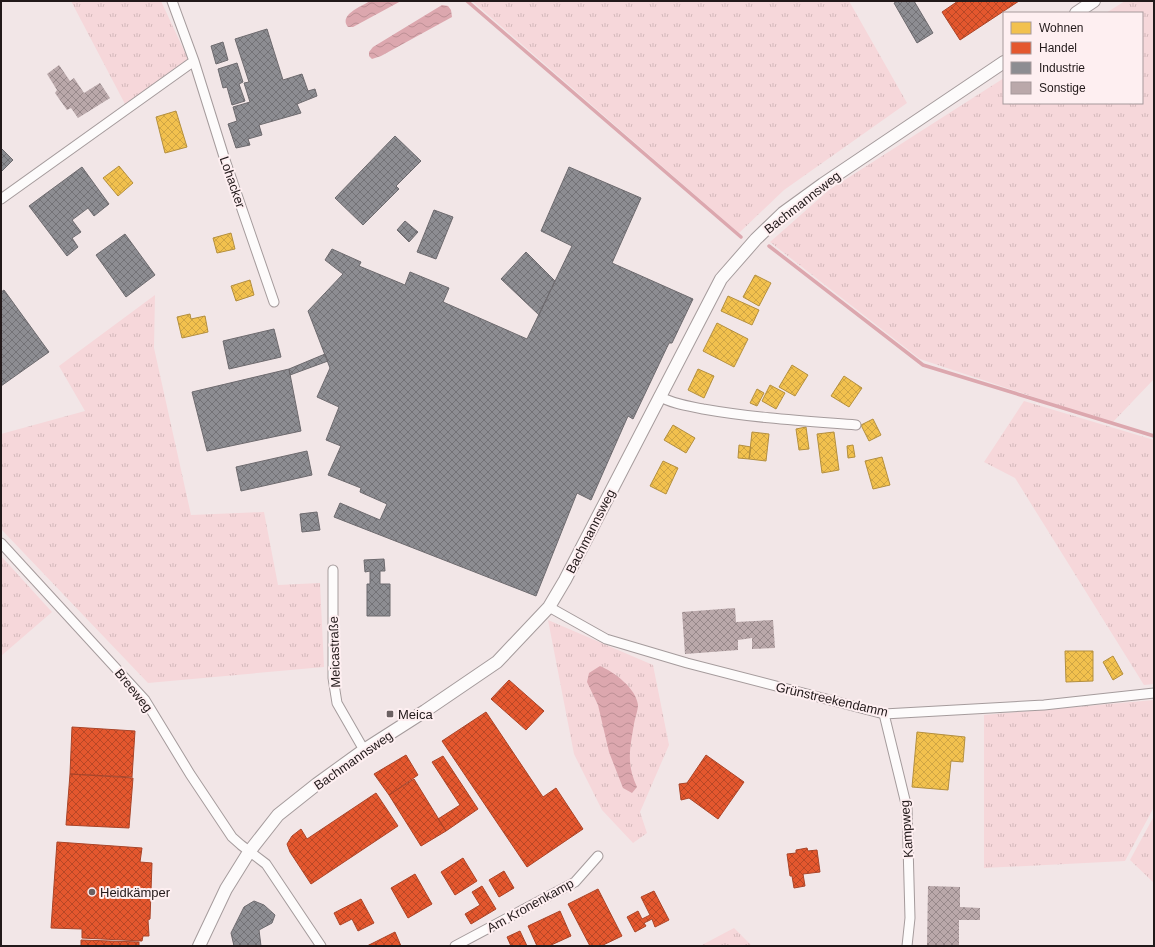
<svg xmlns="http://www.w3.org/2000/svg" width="1155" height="947" font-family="Arial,sans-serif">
<defs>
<pattern id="grass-tufts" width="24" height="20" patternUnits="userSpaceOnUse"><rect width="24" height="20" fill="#f6d7da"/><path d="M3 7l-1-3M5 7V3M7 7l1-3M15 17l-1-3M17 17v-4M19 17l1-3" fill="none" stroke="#d3b8ba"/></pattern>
<pattern id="water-waves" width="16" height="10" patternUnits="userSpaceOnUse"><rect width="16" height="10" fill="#dca7ae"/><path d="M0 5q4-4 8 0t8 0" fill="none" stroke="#bc8f95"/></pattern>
<pattern id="homes-cross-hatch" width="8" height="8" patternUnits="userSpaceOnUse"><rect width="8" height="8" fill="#f2c14e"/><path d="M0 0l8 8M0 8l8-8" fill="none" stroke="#cfa544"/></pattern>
<pattern id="shops-cross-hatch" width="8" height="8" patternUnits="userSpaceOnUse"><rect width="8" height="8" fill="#e4572e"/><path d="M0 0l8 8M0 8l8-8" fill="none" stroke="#b84726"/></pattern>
<pattern id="industry-cross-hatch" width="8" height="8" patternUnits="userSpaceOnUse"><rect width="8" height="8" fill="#8d8d92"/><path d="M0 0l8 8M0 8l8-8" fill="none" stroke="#737276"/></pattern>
<pattern id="building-cross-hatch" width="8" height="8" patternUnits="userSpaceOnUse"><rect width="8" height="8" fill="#baa8aa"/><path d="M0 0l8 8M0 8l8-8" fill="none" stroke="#97888a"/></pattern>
</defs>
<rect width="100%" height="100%" fill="#f2e6e7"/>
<!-- grass -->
<path fill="url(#grass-tufts)" d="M71,1H161L188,59L125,104Z
M472,1H849L907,103L784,190L739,233Z
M1125,1H1154V379L1112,423L920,359L770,242L829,190L1004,78V103H1142V13H1106Z
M155,295L154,348L191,515L264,512L278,585L320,583L324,667L148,683L1,529V434L85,411L59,366Z
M1024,401L1154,440V684L1144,685L1015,478L984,462Z
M1,556L52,612L1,656Z
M548,620L653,665L669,745L640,812L647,833L633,843L602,810L574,754Z
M1154,700V807L1125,861L984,868V715Z
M1154,816V883L1130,860Z
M734,928L752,946H700Z"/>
<!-- water -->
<path fill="url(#water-waves)" d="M370,1H401L353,27H348C338,15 362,6 370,1Z
M442,5L448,6L451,10L452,17L381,56L372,59L369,56V52L373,47Z
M600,666C614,672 636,688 638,705C638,710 635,718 634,724C630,748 626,764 637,787L632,793L623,788L609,752L598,705L587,682L589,673Z"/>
<!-- homes -->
<path fill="url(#homes-cross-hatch)" stroke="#b48f3e" d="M176,111L187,147L165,153L156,117Z
M119,166L133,183L118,196L103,178Z
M231,233L235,249L217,253L213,238Z
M755,275L771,283L759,306L743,297Z
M250,280L254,295L236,301L231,286Z
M728,296L759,310L752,325L721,311Z
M190,314L191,319L205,316L208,332L182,338L177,317Z
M717,323L748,339L734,367L703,351Z
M792,365L808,375L795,396L779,387Z
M698,369L714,376L704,398L688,390Z
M844,376L862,388L849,407L831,396Z
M770,385L785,393L776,409L762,401Z
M757,389L764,393L757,406L750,403Z
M873,419L881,435L869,441L861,425Z
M673,425L695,438L686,453L664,440Z
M806,427L809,449L799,450L796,429Z
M752,432L769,434L766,461L749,459Z
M834,432L839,470L822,473L817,434Z
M739,445L751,447L749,459L738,458Z
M853,445L855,457L848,458L847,446Z
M882,457L890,485L873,489L865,461Z
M663,461L678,468L666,494L650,486Z
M1065,651H1093V681L1066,682Z
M1113,656L1123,674L1113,680L1103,662Z
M917,732L965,737L963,762L951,761L948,790L912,787Z"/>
<!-- shops -->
<path fill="url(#shops-cross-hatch)" stroke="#aa4428" d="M958,1H1019L960,40L942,12Z
M509,680L544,711L526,730L491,699Z
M486,712L543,797L556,788L583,829L527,867L442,741Z
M72,727L135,731L132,777L70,774Z
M406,755L418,775L389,795L374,774Z
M706,755L744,782L718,819L689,798L681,800L679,784L687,783Z
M443,756L478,809L446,831L438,819L460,805L432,762Z
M70,774L133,778L129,828L66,825Z
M414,779L446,831L421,846L389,795Z
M376,793L398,826L311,884L290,852L287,844L292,836L301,829L307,839Z
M57,842L142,848L140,862L152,863L150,919L148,920L149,936H143L142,941L82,938V929L51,928Z
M807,848L808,851L817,850L820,872L803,874L805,886L794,888L792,876H790L787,854L796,853V850Z
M463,858L477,881L455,895L441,872Z
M504,871L514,888L499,897L489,880Z
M415,874L432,904L408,918L391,888Z
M482,886L496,909L471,924L465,914L480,905L472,892Z
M598,889L622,936L601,946H590L568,904Z
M654,891L669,920L655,927L652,919L644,923L646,926L635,932L627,917L638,911L642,919L650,915L641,897Z
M361,899L374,923L358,931L352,919L340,925L334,913Z
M560,911L571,936L549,946H537L528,926Z
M520,931L527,946H511L507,937Z
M395,932L401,946H367Z
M81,940L139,942V946H81Z"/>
<!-- industry -->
<path fill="url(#industry-cross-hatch)" stroke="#6d6a6e" d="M898,1H914L933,33L917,43L894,3Z
M267,29L283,80L302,74L308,91L315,89L317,96L297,104L301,113L259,125L262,135L248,139L250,145L236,148L228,124L237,121L233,107L250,102L244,83L249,82L235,39Z
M223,42L228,60L216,64L211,46Z
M237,63L243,82L239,84L245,101L232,105L227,87L223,88L218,69Z
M395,136L421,161L396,186L399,189L363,225L335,198Z
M1,148L13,160L1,172Z
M82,167L109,204L94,216L88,208L72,220L81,232L72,238L78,247L67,256L29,206Z
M569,167L641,198L612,263L693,299L672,343H669L633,419L628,416L591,500L577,493L536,596L334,517L340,503L380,520L387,504L360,492L361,488L328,475L341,446L326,440L339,407L317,397L330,368L308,311L343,274L325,260L332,249L361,262L359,266L405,285L410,272L449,288L443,302L527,339L572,246L541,231Z
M434,210L453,217L436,259L417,252Z
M405,221L418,232L409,242L397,230Z
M125,234L155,275L126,297L96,255Z
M526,252L555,281L539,315L501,279Z
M4,290L49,352L1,386V292Z
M274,329L281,357L229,369L223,341Z
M325,354L328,361L290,375L289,369Z
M289,369L301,431L207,451L192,392Z
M307,451L312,475L241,491L236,467Z
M317,512L320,530L302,532L300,514Z
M384,559L385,571H380V584H390V616H367V584H370V571L365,572L364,560Z
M254,901L264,905L275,915L272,923L259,930L261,946H234L231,933L244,907Z"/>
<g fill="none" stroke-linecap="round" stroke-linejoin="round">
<!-- stream -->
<path stroke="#dca7ae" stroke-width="3.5" d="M467,1L741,237
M769,246L923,365L1154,436"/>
</g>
<!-- building -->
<path fill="url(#building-cross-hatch)" d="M59,65L70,81L74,78L84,93L100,83L110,98L78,118L71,108L67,110L55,93L57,90L47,74Z
M735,608L736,622L773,620L775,648L752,649V638L738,640V650L685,654L682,612Z
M928,886L960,887V907L980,908V920H959V946H927Z"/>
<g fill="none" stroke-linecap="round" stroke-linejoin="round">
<!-- minor casing -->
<g stroke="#a59b9c" stroke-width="11">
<path id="minor" d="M172,1L194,61L225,160L274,302
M1,199L194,61
M659,396C672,404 689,406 703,409C754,418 805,421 856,425
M1,543L145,700L190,774L232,837L241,845L266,864L321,946
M333,570V678L337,703L364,750
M549,607L606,639L687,663L884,714L1044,705L1154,693
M884,714L907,808L910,918L907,946
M455,946L575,882L598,856"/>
</g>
<!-- tertiary casing -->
<g stroke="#a59b9c" stroke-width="14">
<path id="tertiary" d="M1076,13L1094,1
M199,946L226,889L249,852L278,815L317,784L364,750L425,711L497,662L549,607L565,580L721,279L756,239L783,213L823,184L1004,62"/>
</g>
<!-- minor -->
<use href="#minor" stroke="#fdfbfb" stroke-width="9"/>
<!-- tertiary -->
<use href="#tertiary" stroke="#fdfbfb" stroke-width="12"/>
</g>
<!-- markers -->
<g fill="#6b6162" stroke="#feeff1" stroke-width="1.5">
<rect x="386" y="710" width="8" height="8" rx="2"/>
<circle cx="92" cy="892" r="4"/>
</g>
<g text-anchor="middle" stroke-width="4" stroke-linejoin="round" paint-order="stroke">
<!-- street labels -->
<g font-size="13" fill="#22191a" stroke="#feeff1">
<text transform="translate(233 182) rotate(71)" y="5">Lohacker</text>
<text transform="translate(802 202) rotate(-38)" y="5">Bachmannsweg</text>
<text transform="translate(590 531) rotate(-63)" y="5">Bachmannsweg</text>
<text transform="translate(334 652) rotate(-92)" y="5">Meicastraße</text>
<text transform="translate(134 690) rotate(51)" y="5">Breeweg</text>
<text transform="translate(832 699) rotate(13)" y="5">Grünstreekendamm</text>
<text transform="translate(353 760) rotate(-35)" y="5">Bachmannsweg</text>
<text transform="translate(906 829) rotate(-94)" y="5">Kampweg</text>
<text transform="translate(530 905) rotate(-29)" y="5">Am Kronenkamp</text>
</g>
<!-- poi labels -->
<g font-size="13" fill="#22191a" stroke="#feeff1" text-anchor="start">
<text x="398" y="719">Meica</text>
<text x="100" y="897">Heidkämper</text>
</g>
</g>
<!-- border -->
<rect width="1155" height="947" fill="none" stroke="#22191a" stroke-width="4"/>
<!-- legend -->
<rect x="1003" y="12" width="140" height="92" fill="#feeff1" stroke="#a6999b"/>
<rect x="1011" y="22" width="20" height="12" fill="#f2c14e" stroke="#a6999b"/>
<text x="1039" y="32" font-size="12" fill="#22191a">Wohnen</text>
<rect x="1011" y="42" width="20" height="12" fill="#e4572e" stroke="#a6999b"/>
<text x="1039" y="52" font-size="12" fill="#22191a">Handel</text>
<rect x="1011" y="62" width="20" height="12" fill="#8d8d92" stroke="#a6999b"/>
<text x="1039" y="72" font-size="12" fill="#22191a">Industrie</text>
<rect x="1011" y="82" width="20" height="12" fill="#baa8aa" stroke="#a6999b"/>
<text x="1039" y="92" font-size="12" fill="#22191a">Sonstige</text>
</svg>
